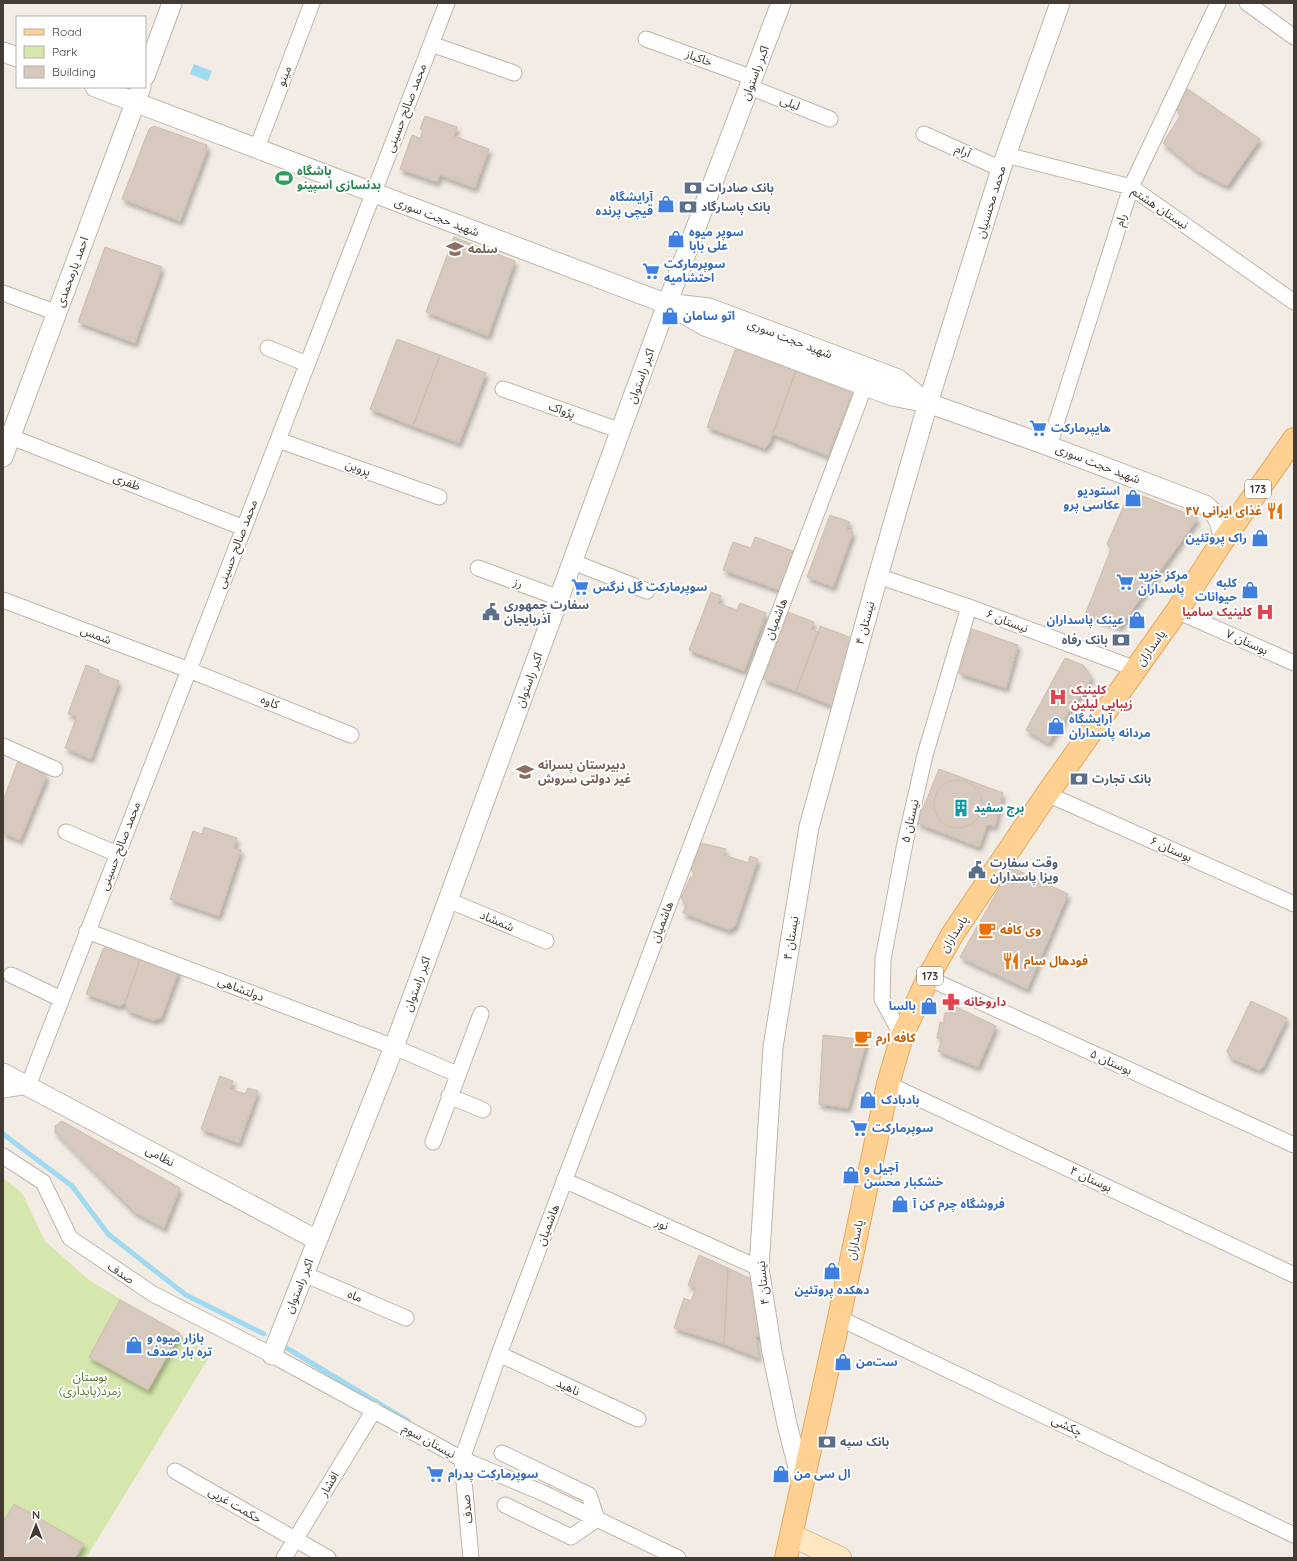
<svg xmlns="http://www.w3.org/2000/svg" width="1297" height="1561" font-family="Quicksand,'Noto Sans Arabic',sans-serif">
<defs>
<filter id="shadow"><feDropShadow dx="2.5" dy="4.5" stdDeviation="2" flood-color="#0004"/></filter>
</defs>
<rect width="100%" height="100%" fill="#f2ece4"/>
<!-- green -->
<path fill="#d5e7ac" d="M3,1178L22,1193L45,1241L89,1280L211,1354L86,1558H3Z"/>
<!-- water -->
<path fill="#a0daf0" d="M194,64L212,71L208,81L190,74Z"/>
<g fill="none" stroke-linecap="round" stroke-linejoin="round">
<!-- stream -->
<path stroke="#a0daf0" stroke-width="5" d="M3,1134L72,1186L108,1234L186,1295L264,1334
M285,1347L408,1421"/>
</g>
<!-- building -->
<path fill="#d7c9bd" stroke="#cebdad" filter="url(#shadow)" d="M1186,88L1260,139L1227,186L1196,170L1163,143L1180,116L1177,111Z
M425,116L457,127L454,136L489,149L475,188L440,175L437,182L400,169L412,135L420,138L423,130L420,129Z
M154,126L207,145V150L180,221L122,199L149,129Z
M454,237L515,261L488,336L426,312Z
M105,247L162,267L135,343L78,322Z
M397,339L440,355L413,426L370,409Z
M739,339L799,362L769,444L764,448L707,427Z
M440,355L486,373L459,443L413,426Z
M796,371L852,393L828,456L773,434Z
M1130,491L1198,518L1120,627L1085,615L1111,549L1107,544Z
M830,515L850,522L847,529L853,532L833,587L807,577Z
M755,537L793,551L779,590L723,570L733,542L751,548Z
M711,592L721,596L718,603L737,610L740,603L766,613L744,671L689,650Z
M788,612L814,622L811,629L819,632L796,691L763,679Z
M820,626L852,638L833,706L796,691Z
M972,629L1018,645L1006,688L959,673Z
M1065,658L1083,665L1092,678L1048,743L1026,730Z
M86,665L99,670L98,673L119,681L91,759L65,748L77,716L68,714Z
M18,761L47,775L20,840L3,833V801Z
M939,769L1003,793L995,826L987,825L979,847L917,823Z
M934 804a24 24 0 1 1 48 0a24 24 0 1 1-48 0Z
M204,827L237,838L234,848L241,850L219,916L170,899L193,831L202,834Z
M701,843L726,849L724,855L748,863L750,856L758,859L735,926L729,930L683,913L686,905L681,898L690,878L695,874L691,870Z
M1011,867L1068,894L1027,989L960,957Z
M108,946L141,957L125,1003L119,1006L86,994L103,949Z
M141,957L179,970L161,1018L153,1020L128,1011L125,1003Z
M1251,1001L1287,1018L1263,1067L1259,1070L1231,1058L1227,1051Z
M950,1004L996,1026L978,1067L938,1051L942,1039L937,1038L940,1022L944,1023V1016Z
M823,1035L867,1040L848,1108L819,1104Z
M220,1076L233,1081L230,1089L245,1094L248,1088L258,1091L239,1143L201,1129Z
M62,1121L180,1188L164,1228L134,1212L55,1132V1126Z
M699,1255L728,1268L724,1344L674,1328L684,1298L691,1301L696,1288L688,1285Z
M728,1268L755,1281L762,1336H756L759,1358L724,1344Z
M120,1300L180,1333L148,1390L89,1357Z
M14,1504L84,1544L75,1558H3V1522Z"/>
<g fill="none" stroke-linecap="round" stroke-linejoin="round">
<!-- minor casing -->
<g stroke="#c0b5aa" stroke-width="17">
<path id="minor" d="M1247,3L1294,37
M646,39L753,78
M431,44L514,73
M750,87L830,119
M924,134L1001,169
M257,148L312,3
M1006,155L1131,187L1294,302
M3,293L57,313
M268,348L307,364
M503,389L621,431
M11,437L244,528
M278,440L439,497
M1049,446L1131,187L1218,3
M573,562L647,591
M478,568L559,598
M878,576L969,607L1136,669
M3,600L189,670L351,735
M1177,611L1294,663
M3,746L55,769
M1047,794L1294,904
M66,832L117,854
M448,900L546,941
M87,931L394,1047L457,1074
M11,975L61,999
M928,978L1294,1145
M902,1036L882,999L883,959L905,843L925,755L969,607
M888,1084L1294,1275
M3,1090L28,1086L447,3
M449,1096L483,1110
M433,1142L481,1014
M3,1156L43,1182L70,1238L153,1294L272,1355L462,1459L543,1493L678,1558
M564,1180L759,1268
M304,1274L406,1318
M839,1318L1294,1535
M499,1354L638,1419
M502,1453L589,1495L597,1519L571,1537L505,1505
M175,1471L328,1558
M284,1558L374,1410
M471,1558L462,1459L499,1354L865,385"/>
</g>
<!-- tertiary casing -->
<g stroke="#c0b5aa" stroke-width="21">
<path id="tertiary" d="M3,52L17,57
M145,76L172,3
M95,87L667,304L705,326L892,396L928,403L1049,446L1205,505C1219,516 1221,523 1223,540
M674,304L709,308L898,379L926,402
M3,457L141,87
M3,1073L317,1240
M272,1355L394,1047L667,304L781,3
M802,1483L787,1424L772,1352L759,1268L773,1047L809,827L878,576L928,403L1001,169L1060,3"/>
</g>
<!-- secondary casing -->
<g stroke="#d3b994" stroke-width="24">
<path id="secondary" d="M791,1535L840,1558"/>
</g>
<!-- primary casing -->
<g stroke="#e3aa61" stroke-width="24">
<path id="primary" d="M786,1558L839,1318L888,1084L902,1036L928,978L952,935L1047,794L1177,611L1223,540L1294,439"/>
</g>
<!-- minor -->
<use href="#minor" stroke="#fff" stroke-width="15"/>
<!-- tertiary -->
<use href="#tertiary" stroke="#fff" stroke-width="19"/>
<!-- secondary -->
<use href="#secondary" stroke="#ffe7c2" stroke-width="22"/>
<!-- primary -->
<use href="#primary" stroke="#fed091" stroke-width="22"/>
</g>
<!-- icons -->
<defs>
<g id="stadium-bare" transform="scale(1.38)"><path d="M0-5a6.5 5 0 1 0 0 10a6.5 5 0 1 0 0-10ZM-3.5-1.8h7v3.6h-7Z" fill="#2e9e5b" stroke="#fff" stroke-width="2.5" paint-order="stroke"/></g>
<g id="bank-bare" transform="scale(1.38)"><path d="M-6-4H6V4H-6ZM0-2.3a2.3 2.3 0 1 0 0 4.6a2.3 2.3 0 1 0 0-4.6Z" fill="#5c6f8a" stroke="#fff" stroke-width="2.5" paint-order="stroke"/></g>
<g id="shop-bare" transform="scale(1.38)"><path d="M-5-2.5h2.3a2.7 3.5 0 0 1 5.4 0H5L5.5 6h-11ZM-1.5-2.5h3a1.5 2.3 0 0 0-3 0Z" fill="#3f7fe0" stroke="#fff" stroke-width="2.5" paint-order="stroke"/></g>
<g id="school-bare" transform="scale(1.38)"><path d="M0-5L7-2L0 1L-7-2ZM-4 1L0 2.5L4 1V4Q0 6-4 4Z" fill="#8d6e63" stroke="#fff" stroke-width="2.5" paint-order="stroke"/></g>
<g id="supermarket-bare" transform="scale(1.38)"><path d="M-6-5.5h2.5l.6 2H6L4.5 2H-2.5L-4.4-4H-6ZM-1.5 3.2a1.3 1.3 0 1 0 .1 0ZM3 3.2a1.3 1.3 0 1 0 .1 0Z" fill="#3f7fe0" stroke="#fff" stroke-width="2.5" paint-order="stroke"/></g>
<g id="restaurant-bare" transform="scale(1.38)"><path d="M-5-6h1v4h1v-4h1v4h1v-4h1v5L-1.5 .5V6h-2V.5L-5-1ZM5-6V6H3V1.5H1.5Q1.5-4 5-6Z" fill="#e8710a" stroke="#fff" stroke-width="2.5" paint-order="stroke"/></g>
<g id="civic-bare" transform="scale(1.38)"><path d="M-.6-6.5H3V-4.5H.6V-3L4-1V1h2V6H-6V1h2V-1L-.6-3ZM-1.2 2.5V6h2.4V2.5Z" fill="#5c6f8a" stroke="#fff" stroke-width="2.5" paint-order="stroke"/></g>
<g id="hospital-bare" transform="scale(1.38)"><path d="M-5-5h3v3.5h4V-5h3V5h-3V1.5h-4V5h-3Z" fill="#e0444e" stroke="#fff" stroke-width="2.5" paint-order="stroke"/></g>
<g id="building-bare" transform="scale(1.38)"><path d="M-4-6H4V6H1V3H-1V6H-4ZM-2.5-4.3h1.7v1.8h-1.7ZM.8-4.3h1.7v1.8H.8ZM-2.5-1h1.7V.8h-1.7ZM.8-1h1.7V.8H.8Z" fill="#0f9aa8" stroke="#fff" stroke-width="2.5" paint-order="stroke"/></g>
<g id="cafe-bare" transform="scale(1.38)"><path d="M-5.5-4.5H6V0H3Q3 3.5 0 3.5H-2.5Q-5.5 3.5-5.5 0ZM3-3.2v2h1.7v-2ZM-6 4.5H4V6H-6Z" fill="#e8710a" stroke="#fff" stroke-width="2.5" paint-order="stroke"/></g>
<g id="pharmacy-bare" transform="scale(1.38)"><path d="M-2-6h4v4h4v4h-4v4h-4v-4h-4v-4h4Z" fill="#e0444e" stroke="#fff" stroke-width="2.5" paint-order="stroke"/></g>
</defs>
<g fill-rule="evenodd">
<use href="#stadium-bare" x="284" y="178"/>
<use href="#bank-bare" x="693" y="188"/>
<use href="#shop-bare" x="666" y="204"/>
<use href="#bank-bare" x="688" y="207"/>
<use href="#shop-bare" x="676" y="239"/>
<use href="#school-bare" x="455" y="249"/>
<use href="#supermarket-bare" x="651" y="271"/>
<use href="#shop-bare" x="670" y="316"/>
<use href="#supermarket-bare" x="1038" y="428"/>
<use href="#shop-bare" x="1133" y="498"/>
<use href="#restaurant-bare" x="1275" y="511"/>
<use href="#shop-bare" x="1260" y="538"/>
<use href="#supermarket-bare" x="1125" y="582"/>
<use href="#supermarket-bare" x="580" y="587"/>
<use href="#shop-bare" x="1250" y="590"/>
<use href="#civic-bare" x="491" y="612"/>
<use href="#hospital-bare" x="1265" y="612"/>
<use href="#shop-bare" x="1137" y="620"/>
<use href="#bank-bare" x="1121" y="640"/>
<use href="#hospital-bare" x="1058" y="697"/>
<use href="#shop-bare" x="1056" y="726"/>
<use href="#school-bare" x="525" y="772"/>
<use href="#bank-bare" x="1079" y="779"/>
<use href="#building-bare" x="961" y="808"/>
<use href="#civic-bare" x="977" y="870"/>
<use href="#cafe-bare" x="987" y="930"/>
<use href="#restaurant-bare" x="1011" y="961"/>
<use href="#pharmacy-bare" x="951" y="1002"/>
<use href="#shop-bare" x="929" y="1006"/>
<use href="#cafe-bare" x="863" y="1038"/>
<use href="#shop-bare" x="868" y="1100"/>
<use href="#supermarket-bare" x="859" y="1128"/>
<use href="#shop-bare" x="851" y="1175"/>
<use href="#shop-bare" x="900" y="1204"/>
<use href="#shop-bare" x="832" y="1271"/>
<use href="#shop-bare" x="134" y="1345"/>
<use href="#shop-bare" x="843" y="1362"/>
<use href="#bank-bare" x="827" y="1442"/>
<use href="#supermarket-bare" x="435" y="1474"/>
<use href="#shop-bare" x="781" y="1474"/>
</g>
<g text-anchor="middle" stroke-width="4" stroke-linejoin="round" paint-order="stroke">
<!-- shield labels -->
<g fill="#fff" stroke="#7c7671" stroke-width="1">
<rect x="1245" y="480" width="26" height="18" rx="3"/>
<rect x="917" y="967" width="26" height="18" rx="3"/>
</g>
<g font-size="11" font-weight="bold" fill="#443c34">
<text x="1258" y="493">173</text>
<text x="930" y="980">173</text>
</g>
<!-- street labels -->
<g font-size="12" fill="#443c34" stroke="#fff">
<text transform="translate(699 58) rotate(20)" y="4">خاکباز</text>
<text transform="translate(755 73) rotate(-69)" y="4">اکبر راستوان</text>
<text transform="translate(284 76) rotate(-69)" y="4">مینو</text>
<text transform="translate(790 103) rotate(22)" y="4">لیلی</text>
<text transform="translate(406 108) rotate(-69)" y="4">محمد صالح حسینی</text>
<text transform="translate(963 151) rotate(24)" y="4">آرام</text>
<text transform="translate(991 202) rotate(-73)" y="4">محمد محسنیان</text>
<text transform="translate(1160 208) rotate(34)" y="4">نیستان هشتم</text>
<text transform="translate(437 217) rotate(21)" y="4">شهید حجت سوری</text>
<text transform="translate(1121 220) rotate(-72)" y="4">رام</text>
<text transform="translate(72 272) rotate(-70)" y="4">احمد یارمحمدی</text>
<text transform="translate(790 339) rotate(21)" y="4">شهید حجت سوری</text>
<text transform="translate(641 376) rotate(-70)" y="4">اکبر راستوان</text>
<text transform="translate(562 410) rotate(20)" y="4">پژواک</text>
<text transform="translate(1098 464) rotate(21)" y="4">شهید حجت سوری</text>
<text transform="translate(358 468) rotate(20)" y="4">پروین</text>
<text transform="translate(127 482) rotate(21)" y="4">ظفری</text>
<text transform="translate(237 544) rotate(-69)" y="4">محمد صالح حسینی</text>
<text transform="translate(518 583) rotate(20)" y="4">رز</text>
<text transform="translate(776 619) rotate(-69)" y="4">هاشمیان</text>
<text transform="translate(1007 621) rotate(21)" y="4">نیستان ۶</text>
<text transform="translate(865 623) rotate(-75)" y="4">نیستان ۴</text>
<text transform="translate(96 635) rotate(21)" y="4">شمس</text>
<text transform="translate(1247 642) rotate(24)" y="4">بوستان ۷</text>
<text transform="translate(1151 648) rotate(-55)" y="4">پاسداران</text>
<text transform="translate(529 680) rotate(-70)" y="4">اکبر راستوان</text>
<text transform="translate(270 702) rotate(22)" y="4">کاوه</text>
<text transform="translate(910 821) rotate(-77)" y="4">نیستان ۵</text>
<text transform="translate(120 846) rotate(-69)" y="4">محمد صالح حسینی</text>
<text transform="translate(1171 849) rotate(24)" y="4">بوستان ۶</text>
<text transform="translate(497 921) rotate(23)" y="4">شمشاد</text>
<text transform="translate(662 922) rotate(-69)" y="4">هاشمیان</text>
<text transform="translate(954 934) rotate(-58)" y="4">پاسداران</text>
<text transform="translate(791 938) rotate(-81)" y="4">نیستان ۴</text>
<text transform="translate(417 984) rotate(-70)" y="4">اکبر راستوان</text>
<text transform="translate(241 989) rotate(21)" y="4">دولتشاهی</text>
<text transform="translate(1111 1062) rotate(24)" y="4">بوستان ۵</text>
<text transform="translate(160 1156) rotate(28)" y="4">نظامی</text>
<text transform="translate(1091 1179) rotate(25)" y="4">بوستان ۴</text>
<text transform="translate(662 1224) rotate(24)" y="4">نور</text>
<text transform="translate(548 1225) rotate(-69)" y="4">هاشمیان</text>
<text transform="translate(855 1240) rotate(-78)" y="4">پاسداران</text>
<text transform="translate(121 1273) rotate(34)" y="4">صدف</text>
<text transform="translate(763 1283) rotate(-96)" y="4">نیستان ۴</text>
<text transform="translate(299 1286) rotate(-68)" y="4">اکبر راستوان</text>
<text transform="translate(355 1296) rotate(23)" y="4">ماه</text>
<text transform="translate(568 1387) rotate(25)" y="4">ناهید</text>
<text transform="translate(1067 1426) rotate(25)" y="4">چکشی</text>
<text transform="translate(429 1441) rotate(29)" y="4">نیستان سوم</text>
<text transform="translate(329 1484) rotate(-59)" y="4">افشار</text>
<text transform="translate(235 1505) rotate(30)" y="4">حکمت غربی</text>
<text transform="translate(467 1509) rotate(-96)" y="4">صدف</text>
</g>
<!-- leisure labels -->
<g font-size="12" font-weight="bold" fill="#27864d" stroke="#fff" text-anchor="start">
<text x="297" y="175">باشگاه<tspan x="297" dy="14">بدنسازی اسپینو</tspan></text>
</g>
<!-- service labels -->
<g font-size="12" font-weight="bold" fill="#4e5e75" stroke="#fff" text-anchor="start">
<text x="706" y="192">بانک صادرات</text>
<text x="701" y="211">بانک پاسارگاد</text>
<text x="504" y="609">سفارت جمهوری<tspan x="504" dy="14">آذربایجان</tspan></text>
<text x="1108" y="644" text-anchor="end">بانک رفاه</text>
<text x="1092" y="783">بانک تجارت</text>
<text x="990" y="867">وقت سفارت<tspan x="990" dy="14">ویزا پاسداران</tspan></text>
<text x="840" y="1446">بانک سپه</text>
</g>
<!-- shop labels -->
<g font-size="12" font-weight="bold" fill="#366cbe" stroke="#fff" text-anchor="start">
<text x="653" y="201" text-anchor="end">آرایشگاه<tspan x="653" dy="14">قیچی پرنده</tspan></text>
<text x="689" y="236">سوپر میوه<tspan x="689" dy="14">علی بابا</tspan></text>
<text x="664" y="268">سوپرمارکت<tspan x="664" dy="14">احتشامیه</tspan></text>
<text x="683" y="320">اتو سامان</text>
<text x="1051" y="432">هایپرمارکت</text>
<text x="1120" y="495" text-anchor="end">استودیو<tspan x="1120" dy="14">عکاسی پرو</tspan></text>
<text x="1247" y="542" text-anchor="end">راک پروتئین</text>
<text x="1138" y="579">مرکز خرید<tspan x="1138" dy="14">پاسداران</tspan></text>
<text x="1237" y="587" text-anchor="end">کلبه<tspan x="1237" dy="14">حیوانات</tspan></text>
<text x="593" y="591">سوپرمارکت گل نرگس</text>
<text x="1124" y="624" text-anchor="end">عینک پاسداران</text>
<text x="1069" y="723">آرایشگاه<tspan x="1069" dy="14">مردانه پاسداران</tspan></text>
<text x="916" y="1010" text-anchor="end">بالسا</text>
<text x="881" y="1104">بادبادک</text>
<text x="872" y="1132">سوپرمارکت</text>
<text x="864" y="1172">آجیل و<tspan x="864" dy="14">خشکبار محسن</tspan></text>
<text x="913" y="1208">فروشگاه چرم کن آ</text>
<text x="832" y="1294" text-anchor="middle">دهکده پروتئین</text>
<text x="147" y="1342">بازار میوه و<tspan x="147" dy="14">تره بار صدف</tspan></text>
<text x="856" y="1366">ست‌من</text>
<text x="448" y="1478">سوپرمارکت پدرام</text>
<text x="794" y="1478">ال سی من</text>
</g>
<!-- education labels -->
<g font-size="12" font-weight="bold" fill="#785e54" stroke="#fff" text-anchor="start">
<text x="468" y="253">سلمه</text>
<text x="538" y="769">دبیرستان پسرانه<tspan x="538" dy="14">غیر دولتی سروش</tspan></text>
</g>
<!-- food labels -->
<g font-size="12" font-weight="bold" fill="#c56008" stroke="#fff" text-anchor="start">
<text x="1262" y="515" text-anchor="end">غذای ایرانی ۴٧</text>
<text x="1000" y="934">وی کافه</text>
<text x="1024" y="965">فودهال سام</text>
<text x="876" y="1042">کافه ارم</text>
</g>
<!-- health labels -->
<g font-size="12" font-weight="bold" fill="#be3a42" stroke="#fff" text-anchor="start">
<text x="1252" y="616" text-anchor="end">کلینیک سامیا</text>
<text x="1071" y="694">کلینیک<tspan x="1071" dy="14">زیبایی لیلین</tspan></text>
<text x="964" y="1006">داروخانه</text>
</g>
<!-- culture labels -->
<g font-size="12" font-weight="bold" fill="#0d838f" stroke="#fff" text-anchor="start">
<text x="974" y="812">برج سفید</text>
</g>
<!-- park labels -->
<g font-size="12" fill="#507628" stroke="#fff">
<text x="90" y="1381">بوستان<tspan x="90" dy="14">زمرد(پایداری)</tspan></text>
</g>
</g>
<!-- border -->
<rect width="1297" height="1561" fill="none" stroke="#443c34" stroke-width="8"/>
<!-- legend -->
<rect x="16" y="16" width="130" height="72" fill="#ffffff" stroke="#b4b1ae"/>
<rect x="24" y="29" width="20" height="6" fill="#fed091" stroke="#b4b1ae"/>
<text x="52" y="36" font-size="12" fill="#443c34">Road</text>
<rect x="24" y="46" width="20" height="12" fill="#d5e7ac" stroke="#b4b1ae"/>
<text x="52" y="56" font-size="12" fill="#443c34">Park</text>
<rect x="24" y="66" width="20" height="12" fill="#d7c9bd" stroke="#b4b1ae"/>
<text x="52" y="76" font-size="12" fill="#443c34">Building</text>
<!-- north arrow -->
<g transform="translate(36 1525)" stroke="#ffffff" stroke-width="3" paint-order="stroke">
<path d="M0-3L7 15L0 10L-7 15Z" fill="#443c34"/>
<text y="-6" font-size="11" font-weight="bold" text-anchor="middle" fill="#443c34">N</text>
</g>
</svg>
